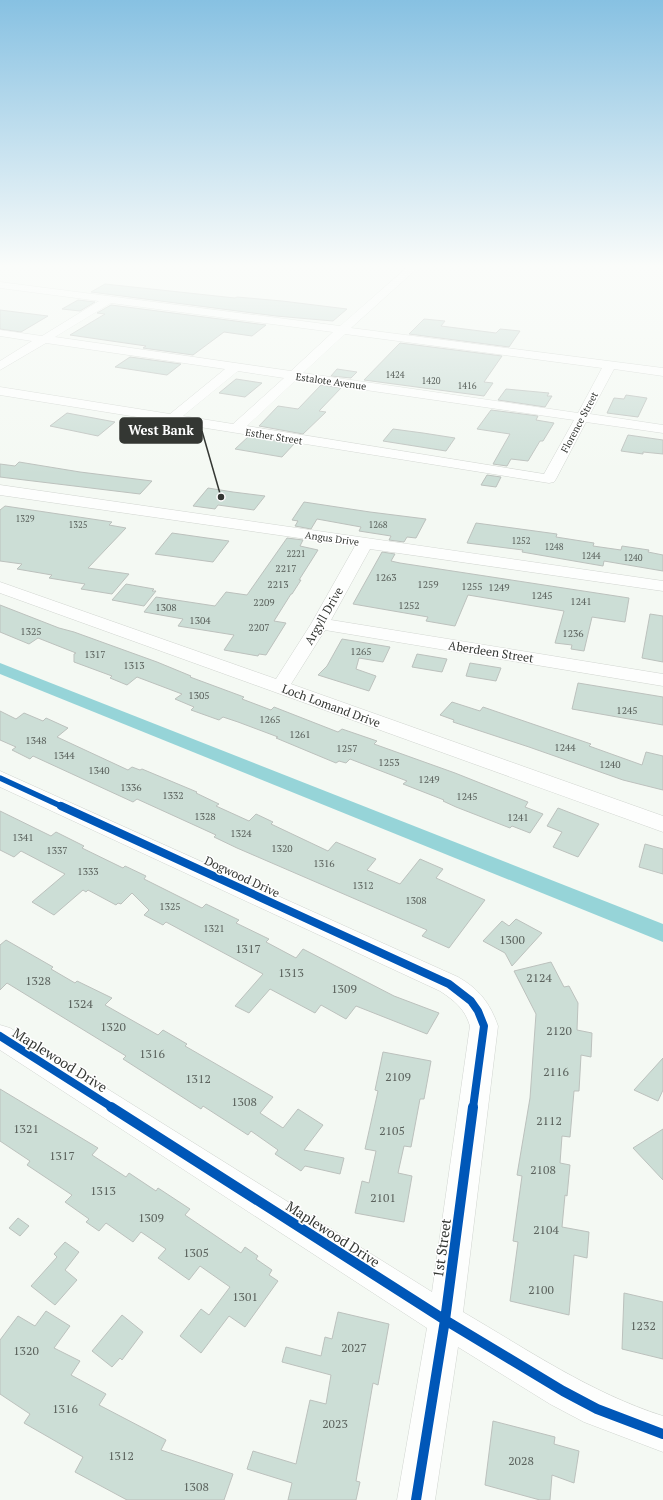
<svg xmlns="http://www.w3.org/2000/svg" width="663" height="1500" font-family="'PT Serif',serif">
<rect width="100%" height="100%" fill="#f4f9f3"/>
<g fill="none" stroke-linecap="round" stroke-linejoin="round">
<!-- canal -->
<path fill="#96d4d8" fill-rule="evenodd" d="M0,663L663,924V942L0,674Z"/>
</g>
<!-- building -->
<path fill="#ccded6" stroke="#bcc1bd" d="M105,284L235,298L237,297L282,301L347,309L333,321L276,316L91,292Z
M78,300L95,302L80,311L62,309Z
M111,305L266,325L252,336L224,332L193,355L143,348L146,346L70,335L105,314L97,313Z
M0,310L48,316L21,332L0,329Z
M424,319L445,321L441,326L496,333L500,329L520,331L509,347L409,334Z
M400,343L502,356L484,382L493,383L484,396L364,380Z
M130,357L181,364L167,375L115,367Z
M337,369L357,372L351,378L331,376Z
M236,379L262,383L245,397L219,393Z
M321,385L341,388L319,411L326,412L303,434L259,426L278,406L298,409Z
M506,389L549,393L547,396H552L545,407L498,400Z
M626,395L647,398L638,417L607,413L614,398L624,399Z
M491,410L538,416L536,420L554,423L543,441H540L528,461L511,459L507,466L493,464L510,434L477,429Z
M67,413L115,422L98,436L50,426Z
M393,429L423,433L455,438L446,451L383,441Z
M628,435L663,440V454L643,452V454L621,451Z
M249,436L294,444L282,457L235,449Z
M19,462L80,472L152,481L140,494L0,477V464L15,466Z
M487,475L501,477L496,487L481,485Z
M208,488L233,492L265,496L254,510L218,505L215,509L193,506Z
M304,502L370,512L426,519L416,538L407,537L404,542L389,540L391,536L359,531L361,527L317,519L311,529L295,526L298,521L292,520Z
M5,506L112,522L109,525L126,528L88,568L129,574L112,594L81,589L85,584L49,578L52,575L17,569L22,564L0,561V510Z
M476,523L557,534L556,537L594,543L593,546L621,550L622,546L649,550L648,552L663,555V571L604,561L603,566L522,552L523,550L467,543Z
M172,533L207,538L229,541L213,562L155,554Z
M287,538L303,540L300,546L318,550L299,580H301L292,594H291L274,621L286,623L266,655L259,654L258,656L224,650L234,635L178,626L183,619L144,612L156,597L215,606L226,592L247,595Z
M382,552L395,554L391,561L400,563L629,598L625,622L592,617L584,651L571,649L572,645L555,643L564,611L468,595L455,626L426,621L428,617L353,604Z
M126,584L154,589L152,591H156L144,606L112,600Z
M0,605L59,628L74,632L157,662L191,676L190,677L244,697L242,699L271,710L274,707L338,732L342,729L377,741L374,744L455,773L528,802L525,807L543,814L530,833L512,826L510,828L456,807L443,801L444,800L403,784L407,781L350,759L346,763L339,761L336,763L276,738L278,737L238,722L223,717L219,720L191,710L194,707L175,699L182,694L137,677L127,685L110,678L112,676L74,662V654L76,653L38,638L29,644L0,632Z
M650,614L663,616V662L642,658Z
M342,639L390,647L383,662L359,658L356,669L376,676L369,691L318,675L327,666Z
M417,654L447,659L442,672L412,667Z
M470,663L501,668L496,681L466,676Z
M578,683L663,697V725L572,709Z
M452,702L480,711L483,707L591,744L589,746L642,765L646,752L663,756V790L623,780L529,747L453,722L454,720L440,715Z
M0,711L16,719L24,713L43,721L46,718L68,728L57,737L128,770L132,767L140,770L142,769L197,792L196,793L219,804L216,806L249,821L256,814L273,822L271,824L328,851L336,842L376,859L367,870L400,884L420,859L443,869L436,878L485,900L449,948L422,936L427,930L237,848L214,837L216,835L137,799L133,802L33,756L30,759L12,750L16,747L0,740Z
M558,808L599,824L578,857L553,847L562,832L547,826Z
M0,811L51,836L56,832L84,846L82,848L123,868L125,866L146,876L144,879L202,908L206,904L239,920L236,923L269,939L266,942L296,958L303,949L394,996L439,1013L427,1034L356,1006L346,1019L321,1005L315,1013L270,989L249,1013L235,1006L263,974L166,922L163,925L144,915L149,910L132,893L121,904L118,903L116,905L88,890L86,892L83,890L54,915L32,902L65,874L21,851L14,857L0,850Z
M645,844L663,849V874L639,867Z
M516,919L542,933L512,966L505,953L483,941L502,921L509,926Z
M6,940L53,967L51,969L75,983L77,981L112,998L105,1005L158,1035L163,1030L187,1044L185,1046L273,1097L260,1113L283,1128L298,1109L323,1125L304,1150L344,1158L340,1174L305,1166L301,1171L275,1154L278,1150L251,1131L248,1135L203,1106L201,1109L123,1059L126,1056L7,983L0,990V945Z
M551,962L564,987L569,986L578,1003L577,1030L592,1033L591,1057L581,1055L579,1091H574L570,1137L562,1136L560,1163L570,1165L567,1196L565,1195L562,1227L589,1232L587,1258L574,1255L569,1315L510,1301L518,1242L513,1241L522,1176L517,1175L530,1098L536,1014L514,971Z
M383,1052L431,1061L424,1099H420L411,1147L404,1146L398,1173L412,1176L404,1222L355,1213L362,1181L369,1183L376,1151L365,1149L378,1091L375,1090Z
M663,1058V1090L658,1101L634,1090Z
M0,1089L98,1148L92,1155L126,1177L129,1173L156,1191L158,1188L190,1209L185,1215L241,1253L245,1247L258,1256L256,1259L272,1270L269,1275L278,1281L245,1327L229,1316L201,1353L180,1336L201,1309L209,1315L230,1287L200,1266L189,1280L158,1258L166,1249L141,1232L133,1242L106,1223L99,1231L86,1222L89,1219L65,1202L72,1195L27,1165L30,1161L0,1141Z
M663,1129V1180L633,1148Z
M18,1218L29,1226L20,1236L9,1228Z
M65,1242L79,1252L65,1270L77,1280L55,1305L31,1286L57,1257L54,1254Z
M624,1293L663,1302V1359L622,1349Z
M46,1311L70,1326L54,1348L80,1361L71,1375L106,1394L99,1405L166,1440L161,1450L233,1474L224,1500H127L75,1472L83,1457L24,1423L30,1414L0,1394V1340L18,1316L35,1326Z
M338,1312L389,1324L378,1385L373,1383L356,1481L360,1482L356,1500H288L292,1483L247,1469L253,1451L296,1464L310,1400L326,1404L331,1375L282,1362L286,1347L321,1356L325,1337L332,1339Z
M122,1315L143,1332L122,1360L120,1358L112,1367L92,1351Z
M493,1421L555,1437L554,1444L579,1451L574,1483L552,1475L550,1500H540L485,1485Z"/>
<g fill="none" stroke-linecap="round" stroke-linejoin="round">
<!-- minor casing -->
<g stroke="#d1d5d0" stroke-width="1">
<path id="minor" d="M411,264H422L351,328L663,368V376L614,369L590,414L663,425V433L586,422L556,479L554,482L549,483L0,395V387L170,414L225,369L46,343L0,370V361L32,341L0,336V330L42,336L99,301L0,288V282L340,326ZM111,303L333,332L291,371L55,337ZM345,334L602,368L578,413L303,373ZM238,371L284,378L233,424L183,416ZM296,380L574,420L544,474L247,426Z
M0,485L663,581V591L370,549L331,620L663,674V686L325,630L291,684L663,816V832L0,593V582L276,679L311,624L355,546L0,495Z
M0,771L458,977C479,989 490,1003 498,1026L463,1312C528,1350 591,1393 663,1416V1452L584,1422L550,1404L458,1347L435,1500H397L427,1328L0,1050V1025L10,1028L432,1292L470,1026C465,1009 455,1001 440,991L0,787Z"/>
</g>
<!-- minor -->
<use href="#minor" fill="#fdfefd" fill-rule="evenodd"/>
<!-- cycleway-far2 casing -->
<g stroke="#fff" stroke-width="8">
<path id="cycleway-far2" d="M0,778L63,807"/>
</g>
<!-- cycleway-far1 casing -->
<g stroke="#fff" stroke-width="10">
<path id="cycleway-far1" d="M61,806L449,984L471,1001L478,1011L484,1026L473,1108
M0,1036L113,1108"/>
</g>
<!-- cycleway casing -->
<g stroke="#fff" stroke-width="12">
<path id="cycleway" d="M111,1107L445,1320L563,1391L597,1409L663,1434
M416,1500L445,1320L473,1107"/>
</g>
<!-- cycleway-far2 -->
<use href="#cycleway-far2" stroke="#0057b8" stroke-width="5.5"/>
<!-- cycleway-far1 -->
<use href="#cycleway-far1" stroke="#0057b8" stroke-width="8"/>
<!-- cycleway -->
<use href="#cycleway" stroke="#0057b8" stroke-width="10"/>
</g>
<!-- sky -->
<linearGradient id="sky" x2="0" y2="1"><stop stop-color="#87c1e2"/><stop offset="0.56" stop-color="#fafcfa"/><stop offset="1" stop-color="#fafcfa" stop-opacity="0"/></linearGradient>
<rect width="663" height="474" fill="url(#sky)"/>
<g text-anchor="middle" stroke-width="3" stroke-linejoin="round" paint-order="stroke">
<!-- far-number labels -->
<g font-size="9" fill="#5a615c">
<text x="395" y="378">1424</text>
<text x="431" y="384">1420</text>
<text x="467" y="389">1416</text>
<text x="25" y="522">1329</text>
<text x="78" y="528">1325</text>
<text x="378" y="528">1268</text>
<text x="521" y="544">1252</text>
<text x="554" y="550">1248</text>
<text x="296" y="557">2221</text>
<text x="591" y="559">1244</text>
<text x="633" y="561">1240</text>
</g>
<!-- far-street labels -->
<g font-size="10" fill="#343733" stroke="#fff">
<text transform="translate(331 381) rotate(8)" y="4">Estalote Avenue</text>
<text transform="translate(579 422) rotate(-62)" y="4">Florence Street</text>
<text transform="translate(274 436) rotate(9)" y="4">Esther Street</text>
<text transform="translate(332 538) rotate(8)" y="4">Angus Drive</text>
</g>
<!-- number labels -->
<g font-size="10" fill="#5a615c">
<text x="286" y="572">2217</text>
<text x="386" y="581">1263</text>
<text x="278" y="588">2213</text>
<text x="428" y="588">1259</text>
<text x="472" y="590">1255</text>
<text x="499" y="591">1249</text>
<text x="542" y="599">1245</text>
<text x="581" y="605">1241</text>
<text x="264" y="606">2209</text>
<text x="409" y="609">1252</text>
<text x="166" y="611">1308</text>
<text x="200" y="624">1304</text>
<text x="259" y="631">2207</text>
<text x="31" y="635">1325</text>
<text x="573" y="637">1236</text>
<text x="361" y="655">1265</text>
<text x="95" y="658">1317</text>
<text x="134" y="669">1313</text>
<text x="199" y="699">1305</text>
<text x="627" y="714">1245</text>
<text x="270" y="723">1265</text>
<text x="300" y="738">1261</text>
<text x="36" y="744">1348</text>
<text x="565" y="751">1244</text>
<text x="347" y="752">1257</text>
<text x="64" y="759">1344</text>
<text x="389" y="766">1253</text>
<text x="610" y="768">1240</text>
<text x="99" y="774">1340</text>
<text x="429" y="783">1249</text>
<text x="131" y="791">1336</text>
<text x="173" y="799">1332</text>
<text x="467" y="800">1245</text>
<text x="205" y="820">1328</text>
<text x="518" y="821">1241</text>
<text x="241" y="837">1324</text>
<text x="23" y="841">1341</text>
<text x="282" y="852">1320</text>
<text x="57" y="854">1337</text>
<text x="324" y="867">1316</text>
<text x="88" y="875">1333</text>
<text x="363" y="889">1312</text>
<text x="416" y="904">1308</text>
<text x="170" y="910">1325</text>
<text x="214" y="932">1321</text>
</g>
<!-- street labels -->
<g font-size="12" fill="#343733" stroke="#fff">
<text transform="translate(324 616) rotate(-60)" y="4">Argyll Drive</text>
<text transform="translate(491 652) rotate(9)" y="4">Aberdeen Street</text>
<text transform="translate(331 706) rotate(20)" y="4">Loch Lomand Drive</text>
<text transform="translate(242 877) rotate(25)" y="4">Dogwood Drive</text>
</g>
<!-- near-number labels -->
<g font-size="12" fill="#5a615c">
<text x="512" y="944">1300</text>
<text x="248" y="953">1317</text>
<text x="291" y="977">1313</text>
<text x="539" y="982">2124</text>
<text x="38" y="985">1328</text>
<text x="344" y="993">1309</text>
<text x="80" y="1008">1324</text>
<text x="113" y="1031">1320</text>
<text x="559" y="1035">2120</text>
<text x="152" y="1058">1316</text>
<text x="556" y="1076">2116</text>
<text x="398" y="1081">2109</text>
<text x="198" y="1083">1312</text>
<text x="244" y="1106">1308</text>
<text x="549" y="1125">2112</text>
<text x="26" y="1133">1321</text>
<text x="392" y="1135">2105</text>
<text x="62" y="1160">1317</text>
<text x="543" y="1174">2108</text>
<text x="103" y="1195">1313</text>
<text x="383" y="1202">2101</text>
<text x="151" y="1222">1309</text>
<text x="546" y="1234">2104</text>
<text x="196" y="1257">1305</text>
<text x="541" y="1294">2100</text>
<text x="245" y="1301">1301</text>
<text x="643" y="1330">1232</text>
<text x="354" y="1352">2027</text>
<text x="26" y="1355">1320</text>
<text x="65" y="1413">1316</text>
<text x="335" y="1428">2023</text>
<text x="121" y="1460">1312</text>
<text x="521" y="1465">2028</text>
<text x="196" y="1491">1308</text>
</g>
<!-- near-street labels -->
<g font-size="14" fill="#343733" stroke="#fff">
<text transform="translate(60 1060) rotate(32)" y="5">Maplewood Drive</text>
<text transform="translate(333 1234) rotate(33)" y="5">Maplewood Drive</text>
<text transform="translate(442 1248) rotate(-82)" y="5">1st Street</text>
</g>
</g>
<!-- callouts -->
<path fill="none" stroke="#343733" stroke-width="1.5" d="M221 497L202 431"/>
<circle fill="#343733" stroke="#fff" stroke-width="1.5" cx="221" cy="497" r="4"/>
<rect fill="#343733" stroke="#343733" stroke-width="1.5" x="120" y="418" width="82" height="25" rx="4"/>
<g font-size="13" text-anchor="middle" font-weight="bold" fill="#fff">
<text x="161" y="435">West Bank</text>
</g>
</svg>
